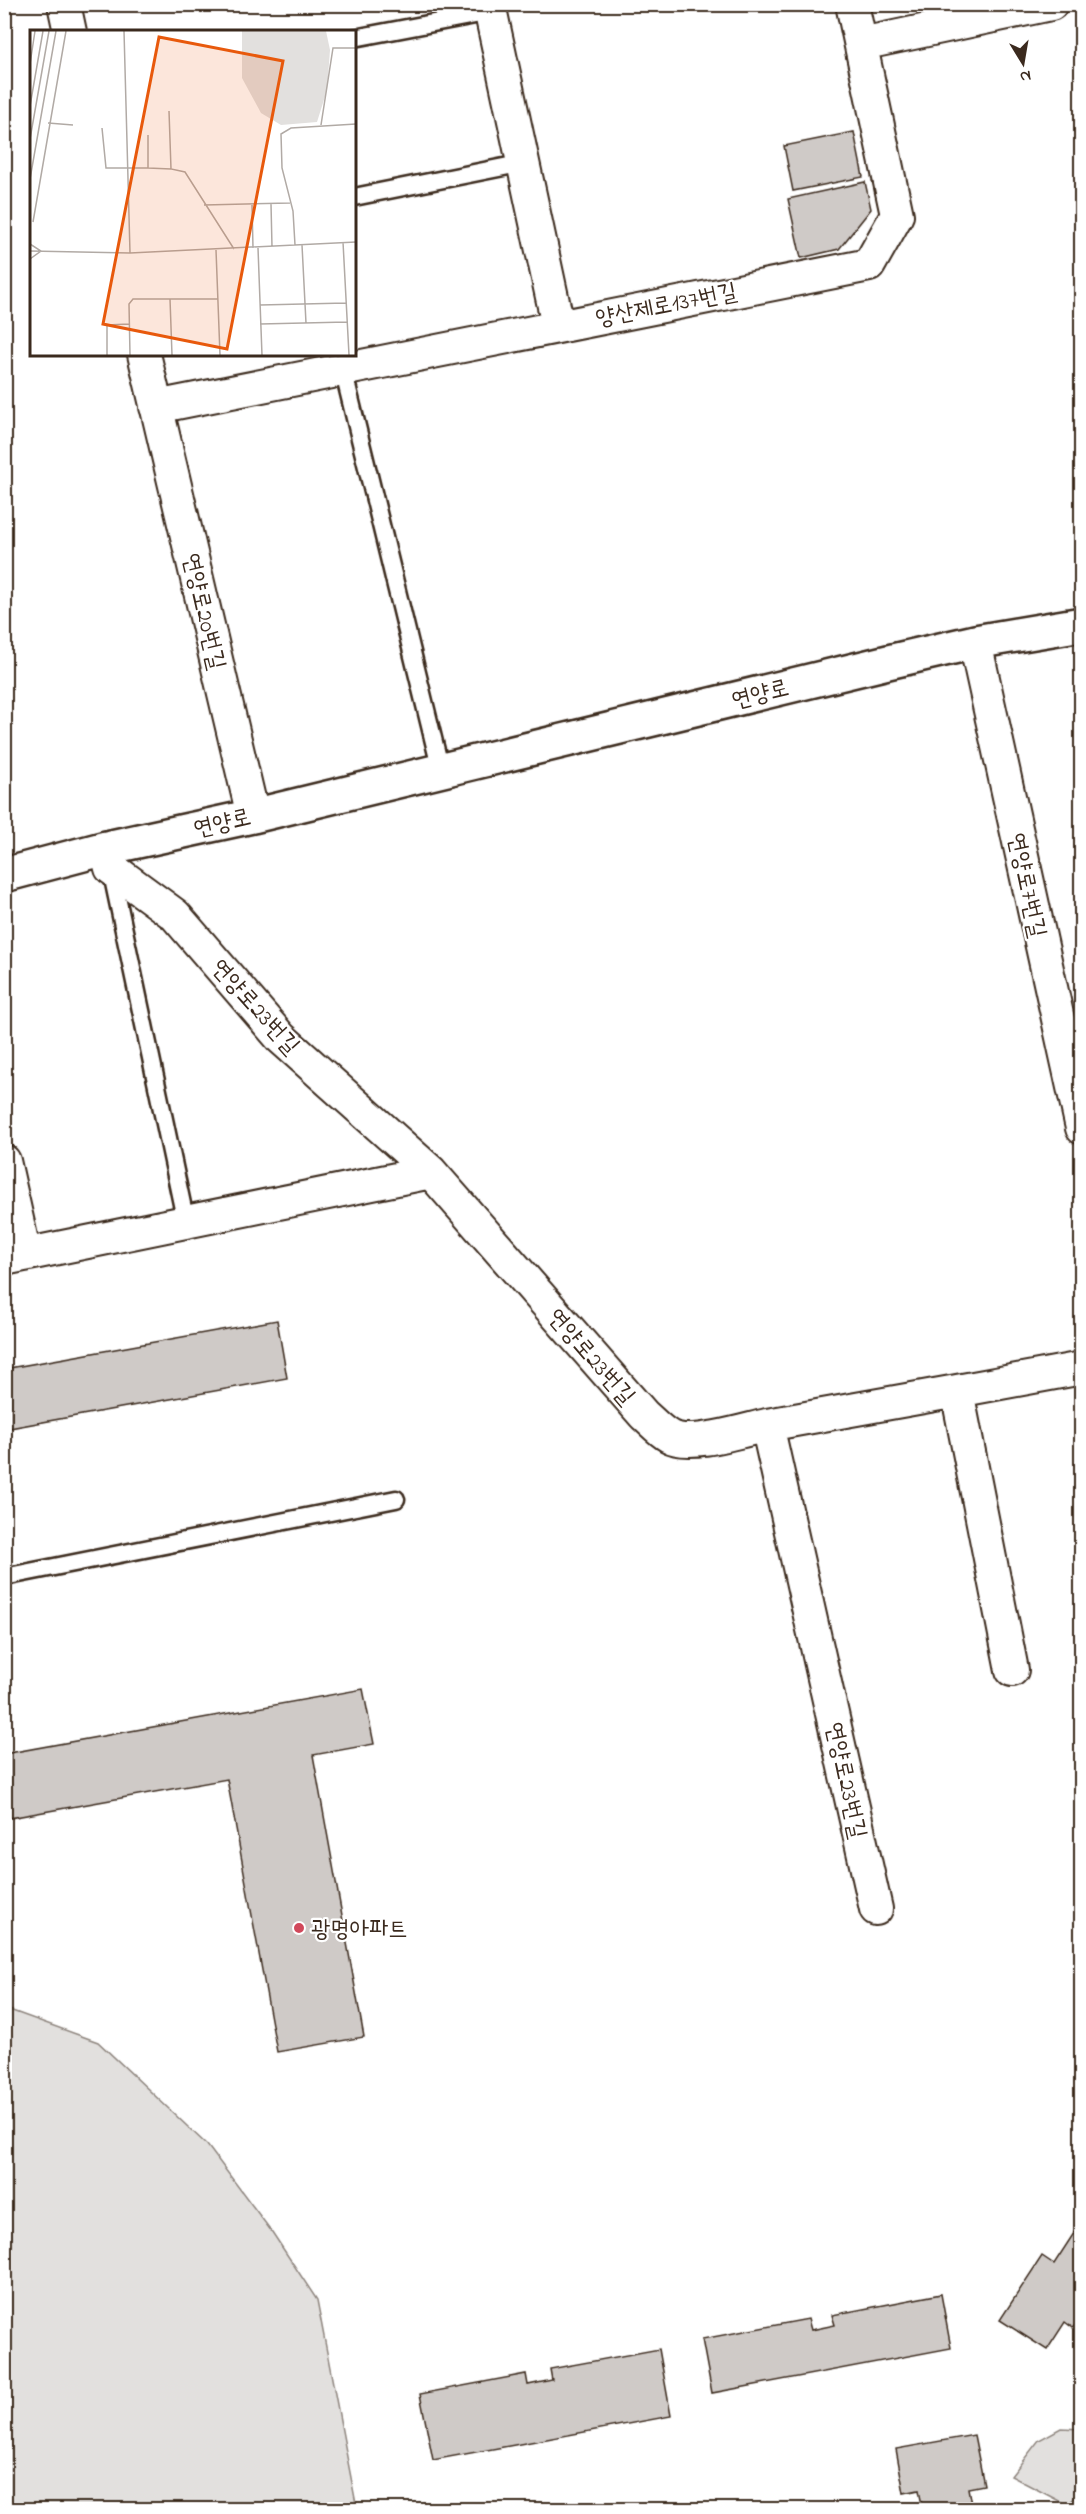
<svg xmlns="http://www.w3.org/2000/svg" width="1086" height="2514" font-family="'Indie Flower','Poor Story',sans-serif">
<rect width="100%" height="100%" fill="#fff"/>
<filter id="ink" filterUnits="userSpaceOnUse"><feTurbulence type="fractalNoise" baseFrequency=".0167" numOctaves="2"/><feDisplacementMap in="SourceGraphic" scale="12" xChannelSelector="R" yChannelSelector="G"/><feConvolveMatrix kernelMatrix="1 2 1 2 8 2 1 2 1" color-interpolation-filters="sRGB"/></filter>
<g filter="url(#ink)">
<!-- green -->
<path fill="#e2e0de" stroke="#8e857e" stroke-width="1.5" d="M4,2008L98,2042L207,2145L272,2232L317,2300L357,2509H5Z
M1061,2428L1081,2429V2492L1067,2505L1011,2476L1039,2440Z"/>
<!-- building -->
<path fill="#cfcac7" stroke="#3b2a1e" stroke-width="1.5" d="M854,132L863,177L793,191L784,146Z
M865,182L871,209L839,249L801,258L788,199Z
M277,1320L287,1378L4,1429V1369Z
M363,1689L374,1744L313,1755L364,2037L277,2052L227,1779L4,1819V1754Z
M1076,2230L1082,2233V2315L1073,2328L1065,2322L1047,2350L1000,2320L1042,2256L1054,2264Z
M941,2294L951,2348L712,2393L702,2339L808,2319L811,2330L835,2325L832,2315Z
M659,2349L671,2416L433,2460L420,2394L526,2374L528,2385L552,2380L550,2369Z
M974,2435L984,2485L968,2488L972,2510H923L919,2490L904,2493L896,2449Z"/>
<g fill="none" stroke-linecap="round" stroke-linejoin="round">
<!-- service casing -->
<g stroke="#3b2a1e" stroke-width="21">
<path id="service" d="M354,38L491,12
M354,197L524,163
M343,369L441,771
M111,869L186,1223
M4,1577L396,1499"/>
</g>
<!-- minor casing -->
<g stroke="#3b2a1e" stroke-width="36">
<path id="minor" d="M64,4L70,32
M489,4L558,325
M861,44L1051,4
M144,354L253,816
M156,407L869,265L897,215L852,4
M975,642L1082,1128
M106,848L111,868L175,915L281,1038L431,1172L644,1415C652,1422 660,1431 669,1436C690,1448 744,1430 767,1425L876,1909
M4,1161L25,1255
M4,1259L431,1172
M767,1425L957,1391
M1012,1670L957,1391L1082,1368"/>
</g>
<!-- tertiary casing -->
<g stroke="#3b2a1e" stroke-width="38">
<path id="tertiary" d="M4,875L106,848L253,816L888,662L975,642L1082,624"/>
</g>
<!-- service -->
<use href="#service" stroke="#fff" stroke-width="16"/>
<!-- minor -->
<use href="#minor" stroke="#fff" stroke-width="32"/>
<!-- tertiary -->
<use href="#tertiary" stroke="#fff" stroke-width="33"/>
</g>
</g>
<!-- markers -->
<circle fill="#d1495b" stroke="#fff" stroke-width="2" cx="299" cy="1928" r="6"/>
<g text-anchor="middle" stroke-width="4.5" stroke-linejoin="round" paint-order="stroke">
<!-- street labels -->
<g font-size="24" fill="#3b2a1e" stroke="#fff">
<text transform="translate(666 304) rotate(-11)" y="8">양산제로137번길</text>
<text transform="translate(205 611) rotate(77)" y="8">연양로20번길</text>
<text transform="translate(760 693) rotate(-14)" y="8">연양로</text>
<text transform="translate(222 822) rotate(-13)" y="8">연양로</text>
<text transform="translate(1028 885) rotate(78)" y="8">연양로7번길</text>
<text transform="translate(256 1006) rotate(48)" y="8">연양로23번길</text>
<text transform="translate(592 1356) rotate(49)" y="8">연양로23번길</text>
<text transform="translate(847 1780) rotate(78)" y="8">연양로23번길</text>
</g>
<!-- poi labels -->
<g font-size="24" fill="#3b2a1e" stroke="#fff" text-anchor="start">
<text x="311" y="1936">광명아파트</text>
</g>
</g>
<!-- overview -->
<g transform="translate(30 30)">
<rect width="326" height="326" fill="#fff"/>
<path d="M212,1H296L300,20L297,60L287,92L251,95L231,83L212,48Z" fill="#e2e0de"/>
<path fill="none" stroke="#b1aaa5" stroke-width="1.5" d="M94,1L100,223M0,34L5,1M0,76L13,1M139,81L141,139L155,142L204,219M18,93L43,95M291,95L303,18H326M72,98L76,138H118V105M0,109L19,1M118,138L141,139M0,149L26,1M241,174L242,217M174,175L260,173M222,175L223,218M3,192L36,1M313,212L319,325M0,214L11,221L0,229M265,215L263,181L252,138L251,104L261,98L326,94M272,215L276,293M228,218L232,325M186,220L190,325M0,221L100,223L326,212M140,269L142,325M230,275L316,273M230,294L317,292M77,325V295L99,294M100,325L99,274L103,269H188"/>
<path fill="#e8590c" fill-opacity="0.15" stroke="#e8590c" stroke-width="3" d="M129,7L253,31L197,319L73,294Z"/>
<rect width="326" height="326" fill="none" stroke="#3b2a1e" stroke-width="3"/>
</g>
<!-- margin -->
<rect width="1086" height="2514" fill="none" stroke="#fff" stroke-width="24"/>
<rect x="12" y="12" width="1062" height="2490" fill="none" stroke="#3b2a1e" stroke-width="2" filter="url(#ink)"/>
<!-- north arrow -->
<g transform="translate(1023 63) rotate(169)" stroke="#ffffff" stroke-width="4.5" paint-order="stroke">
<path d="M0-4.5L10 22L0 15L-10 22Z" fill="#3b2a1e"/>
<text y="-9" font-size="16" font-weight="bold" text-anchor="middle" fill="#3b2a1e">N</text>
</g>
</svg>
